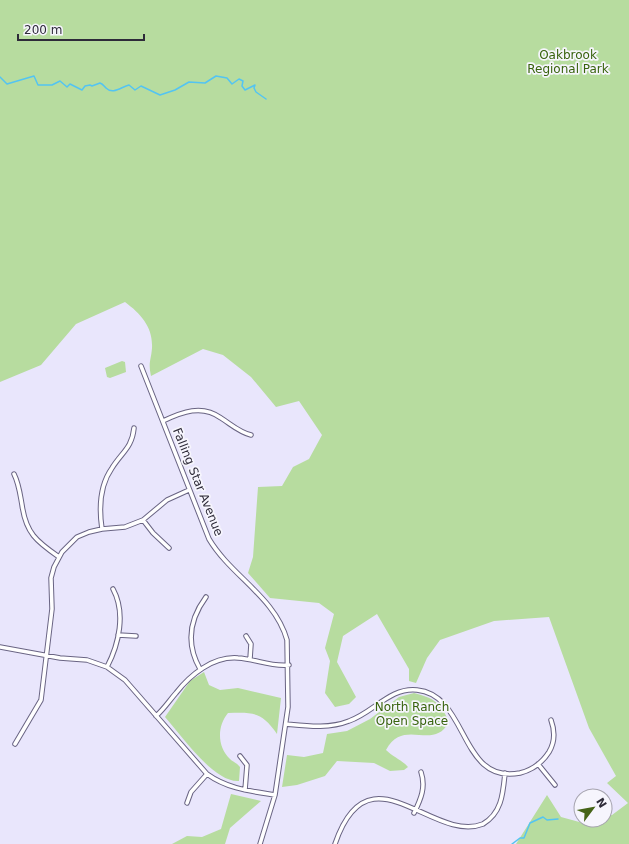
<svg xmlns="http://www.w3.org/2000/svg" width="629" height="844" font-family="'DejaVu Sans',sans-serif">
<rect width="100%" height="100%" fill="#e9e6fc"/>
<!-- green -->
<path fill="#b7dc9f" d="M0,0H629V844H516L547,795L561,817L583,823L584,820H605V816L612,815L628,803L607,783L616,776L589,728L549,617L494,621L440,640L427,658L416,683L409,681V669L377,614L343,636L337,662L356,697L349,704L335,707L325,693L330,661L325,648L334,614L319,603L270,598L248,573L253,557L258,487L282,486L293,467L309,459L322,435L299,401L276,407L251,377L223,355L203,349L151,376C148,362 151,361 152,348C153,327 141,314 125,302L76,324L41,365L0,382Z
M122,361L125,362L126,372L110,378L107,377L105,368Z
M204,672L209,685L220,690L238,688L281,698L277,734C262,712 253,712 228,713C217,726 217,747 230,759C233,762 237,763 240,767L239,781C214,783 181,735 165,717L190,681Z
M414,693C434,698 441,703 449,722C433,752 404,717 386,750C393,757 402,760 408,767L404,770L390,771L374,763L337,761L325,776L297,785L282,787L287,755L304,757L323,753L327,734L347,731L370,719L399,697Z
M231,794L261,801L230,828L225,844H172L187,836L202,837L221,829Z"/>
<g fill="none" stroke-linecap="round" stroke-linejoin="round">
<!-- stream -->
<path stroke="#53c4f2" stroke-width="1.5" d="M0,77L7,84L34,76L38,85H52L60,81L67,87L70,84L82,90L85,86L90,85L92,86L100,83C103,84 104,86 106,88C113,95 121,87 129,85L135,90L141,86L160,95L175,90L189,82L205,83L216,76L227,78L232,84L239,79L243,81L242,86L245,90L255,85L254,88L256,92L266,99
M512,844L520,838H524L530,823L543,817L547,820L558,819"/>
<!-- street casing -->
<g stroke="#696483" stroke-width="5.5">
<path id="street" d="M141,366L209,539C231,576 275,597 287,640L288,707L275,795L260,844
M163,421C182,412 202,404 221,418C232,425 239,432 251,435
M14,474C19,484 20,494 22,505C26,533 36,541 59,557
M143,520L153,533L169,548
M102,529C99,509 100,485 112,468C122,452 132,448 134,428
M118,635L136,636
M246,636L251,644L250,659
M0,647L60,658L87,660L107,667L125,680L207,774C228,789 250,791 275,795
M107,667C119,644 126,613 113,589
M200,669C186,644 189,620 206,597
M156,716C164,709 169,701 176,693C190,675 213,656 238,658C256,659 270,667 289,665
M286,724C307,726 329,729 349,721C373,713 390,687 417,690C469,695 459,785 520,773C532,770 542,763 549,752C555,742 555,731 551,720
M15,744L41,700L52,609L51,578L54,567L62,552L77,537L89,532L102,529L125,527L143,520L167,500L189,490
M240,756L247,765L245,790
M538,764L555,785
M187,803L191,792L207,774
M414,813C421,799 426,787 421,772
M335,844C369,744 432,844 483,824C502,813 503,793 505,773"/>
</g>
<!-- street -->
<use href="#street" stroke="#fff" stroke-width="3.5"/>
</g>
<g text-anchor="middle" stroke-width="3.5" stroke-linejoin="round" paint-order="stroke">
<!-- park labels -->
<g font-size="12" fill="#38630d" stroke="#f6f5fd">
<text x="568" y="59">Oakbrook<tspan x="568" dy="14">Regional Park</tspan></text>
<text x="412" y="711">North Ranch<tspan x="412" dy="14">Open Space</tspan></text>
</g>
<!-- street labels -->
<g font-size="12" fill="#2e2b39" stroke="#f6f5fd">
<text transform="translate(198 482) rotate(68)" y="4">Falling Star Avenue</text>
</g>
</g>
<!-- north arrow -->
<g transform="translate(593 808) rotate(58)"><circle r="19" fill="#f6f5fd" stroke="#a6a4af"/>
<path d="M0-3L7 15L0 10L-7 15Z" fill="#466418"/>
<text y="-6" font-size="11" font-weight="bold" text-anchor="middle" fill="#2e2b39">N</text>
</g>
<!-- scale -->
<path d="M18 34v6h126v-6" fill="none" stroke="#2e2b39" stroke-width="2"/>
<text x="24" y="34" font-size="12" fill="#2e2b39" stroke="#f6f5fd" stroke-width="3" paint-order="stroke">200 m</text>
</svg>
